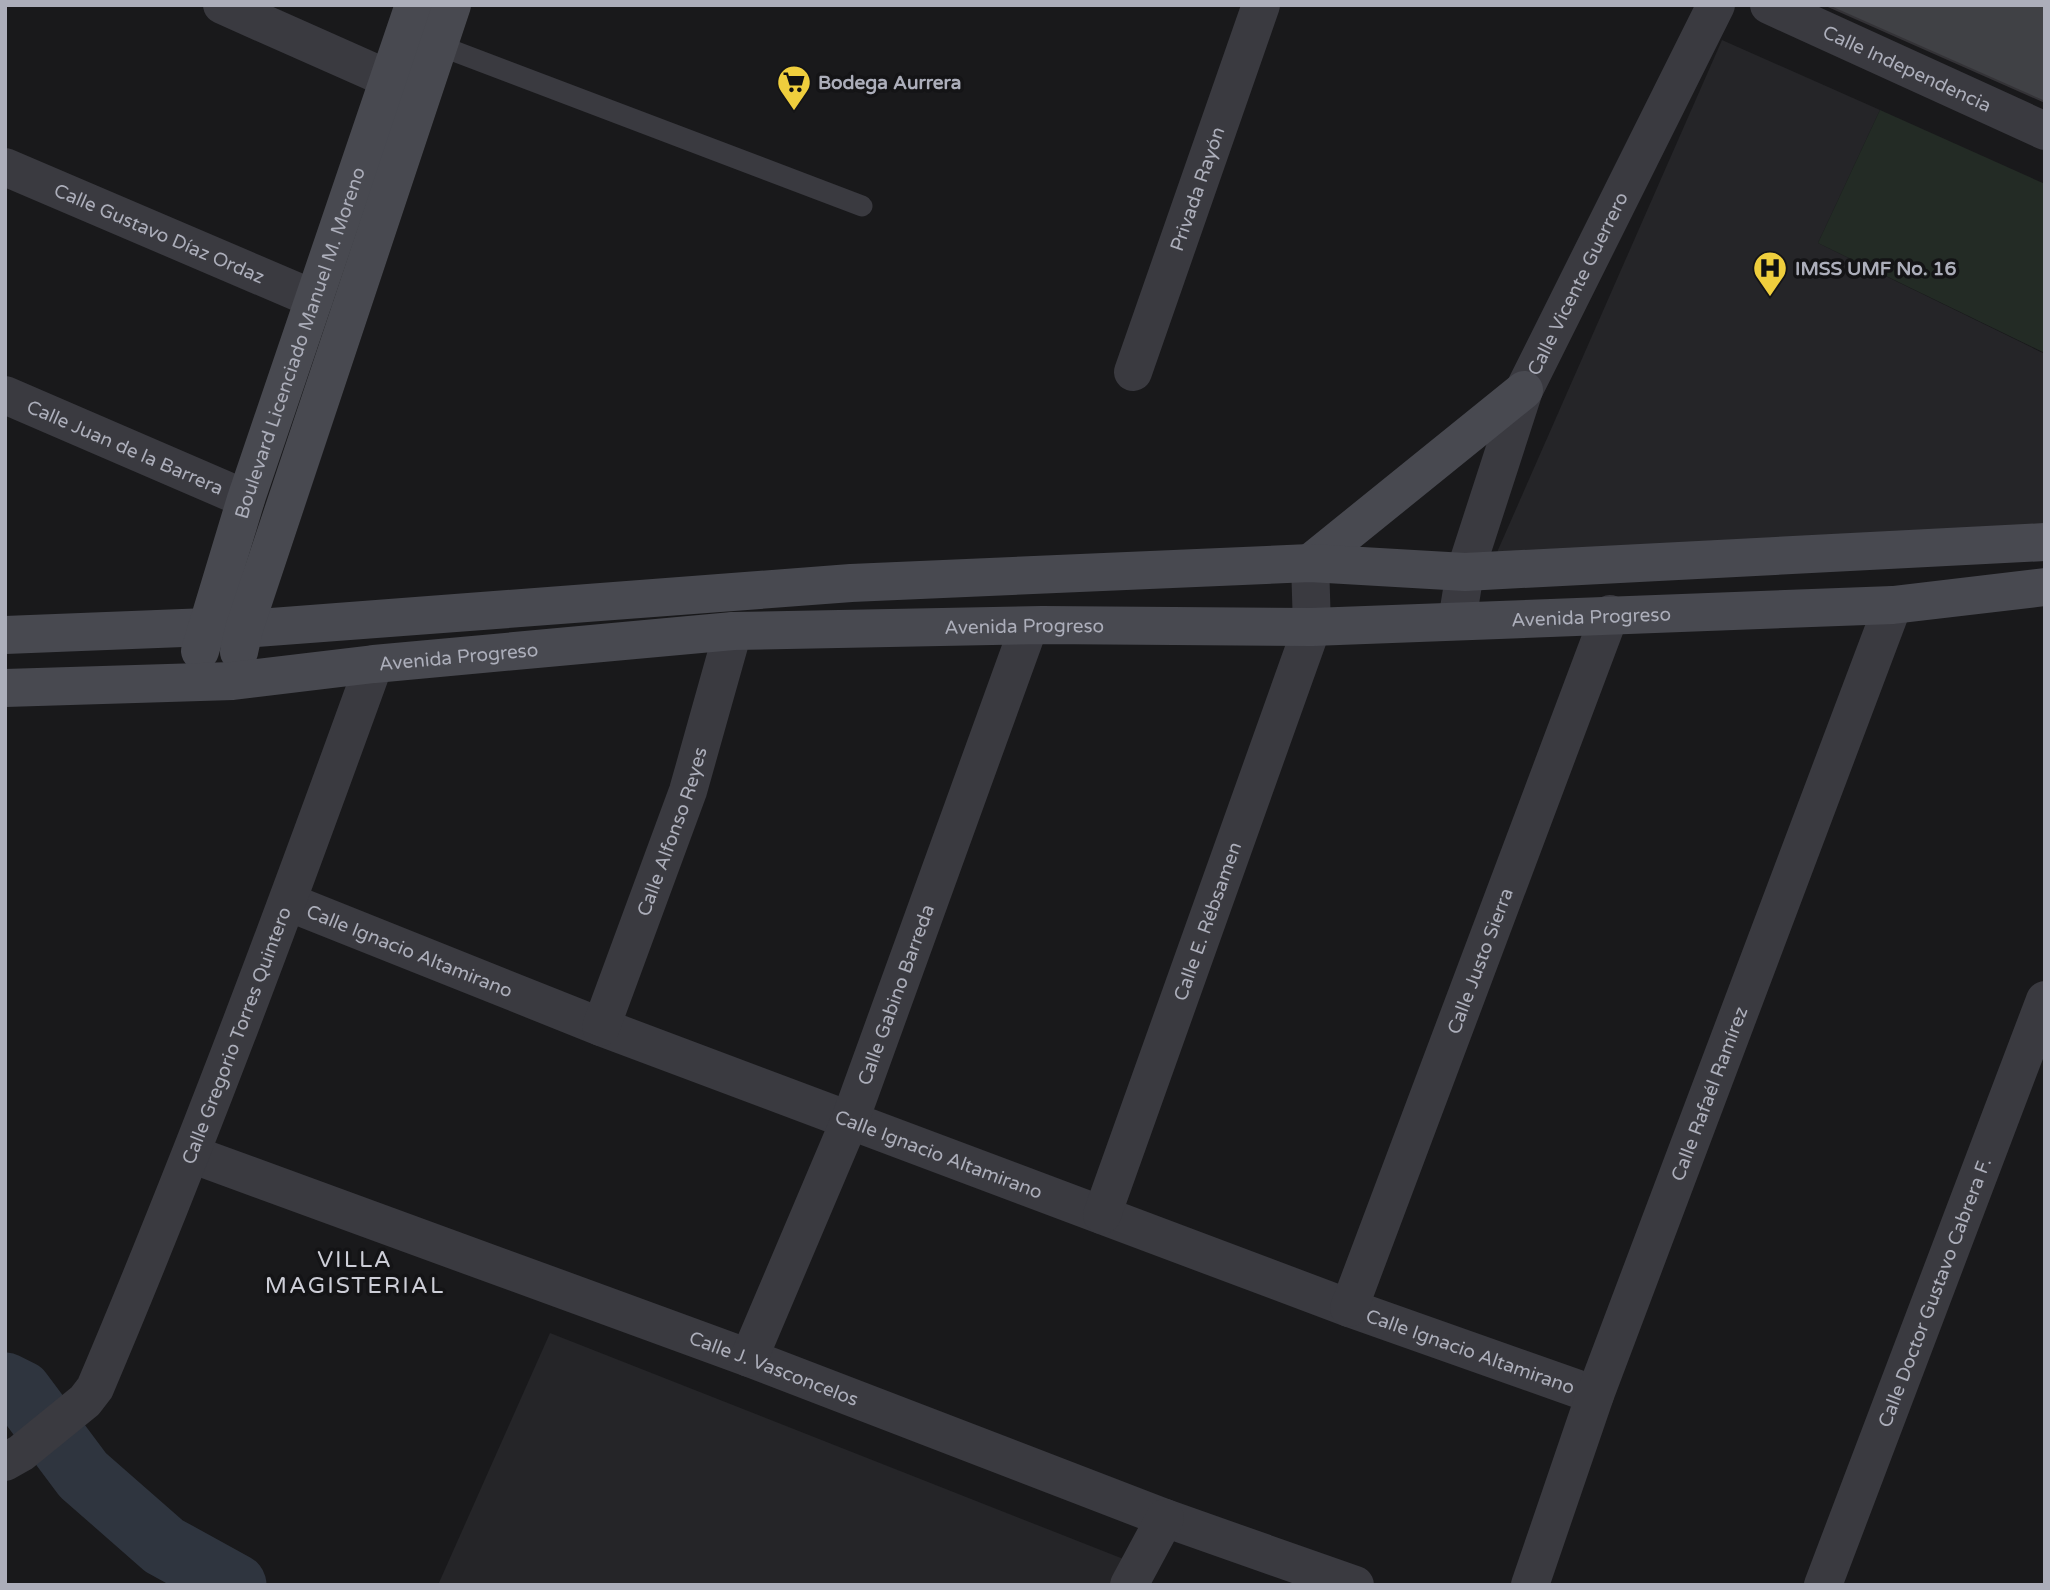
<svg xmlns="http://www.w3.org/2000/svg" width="2050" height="1590" font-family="'Varela Round',sans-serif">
<rect width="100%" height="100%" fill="#19191b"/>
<!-- built -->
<path fill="#252528" d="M1722,40L1880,110L1818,243L2045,354V535L1491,566Z
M550,1333L1126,1560L1113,1585H438Z"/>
<!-- green -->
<path fill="#232b25" d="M1880,110L2045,184V353L1818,243Z"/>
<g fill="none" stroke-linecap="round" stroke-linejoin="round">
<!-- river -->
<path stroke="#2f353f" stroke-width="63" d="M5,1384L21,1392L83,1475L164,1546L235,1585"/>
</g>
<!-- building -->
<path fill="#404145" stroke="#343337" stroke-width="2" d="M1826,5H2045V102Z"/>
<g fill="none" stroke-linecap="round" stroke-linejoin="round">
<!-- lane -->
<path stroke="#3a3a40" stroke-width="21" d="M430,42L862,206"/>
<!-- street -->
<g stroke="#3a3a40" stroke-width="38">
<path d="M222,5L418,92"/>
<path id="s1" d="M1769,5L2045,131"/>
<path id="s2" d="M5,167L314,299"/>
<path id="s3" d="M1133,372L1261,5"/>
<path id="s4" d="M5,395L246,499"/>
<path id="s5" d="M1457,621L1465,572L1524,390L1716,5"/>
<path id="s6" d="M288,902L601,1027L1349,1308L1595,1395"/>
<path id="s7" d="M601,1027L688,791L733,631"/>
<path id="s8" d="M191,1154L749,1358L1165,1518L1355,1585"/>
<path id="s9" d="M1102,1215L1312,627L1310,563"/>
<path id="s10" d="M1349,1308L1610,614"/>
<path id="s11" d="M749,1358L850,1120L1029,626"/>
<path id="s12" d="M5,1462L21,1453L85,1401L95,1388C196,1150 286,907 374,664"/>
<path d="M1129,1585L1165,1518"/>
<path id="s13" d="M1530,1585L1595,1395L1893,605"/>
<path id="s14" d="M1823,1585L2045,1000"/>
</g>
<!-- secondary -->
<g stroke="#484950" stroke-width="38">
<path d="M1310,563L1524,390"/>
<path d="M5,635L208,627L244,629L851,583L1310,563L1465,572L2045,542"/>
<path id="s15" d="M200,651L246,499L414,5"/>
<path d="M239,652L244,629L452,5"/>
<path id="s16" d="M5,688L233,681L374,664L733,631L1042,625L1312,627L1893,605L2045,587"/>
</g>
</g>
<!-- icons -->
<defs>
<g id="supermarket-pin" transform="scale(1.75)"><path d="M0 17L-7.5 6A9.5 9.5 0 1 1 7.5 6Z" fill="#efce3d" stroke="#141416"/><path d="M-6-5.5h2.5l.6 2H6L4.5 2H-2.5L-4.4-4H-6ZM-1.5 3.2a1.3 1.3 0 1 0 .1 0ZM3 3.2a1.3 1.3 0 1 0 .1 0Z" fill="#111"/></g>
<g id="hospital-pin" transform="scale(1.75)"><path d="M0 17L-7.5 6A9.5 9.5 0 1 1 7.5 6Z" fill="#efce3d" stroke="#141416"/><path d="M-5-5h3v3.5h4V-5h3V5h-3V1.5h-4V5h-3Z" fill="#111"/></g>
</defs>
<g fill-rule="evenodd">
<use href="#supermarket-pin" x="794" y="82"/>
<use href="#hospital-pin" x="1770" y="268"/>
</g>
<g text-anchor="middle" stroke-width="7" stroke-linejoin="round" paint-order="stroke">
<!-- street labels -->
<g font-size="19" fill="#acaeba" stroke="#141416">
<text dy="7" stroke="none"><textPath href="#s1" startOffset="152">Calle Independencia</textPath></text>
<text dy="7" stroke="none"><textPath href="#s3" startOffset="194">Privada Rayón</textPath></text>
<text dy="7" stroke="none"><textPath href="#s2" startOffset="168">Calle Gustavo Díaz Ordaz</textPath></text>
<text dy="7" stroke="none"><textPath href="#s5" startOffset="360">Calle Vicente Guerrero</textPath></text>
<text dy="7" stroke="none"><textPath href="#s15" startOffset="324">Boulevard Licenciado Manuel M. Moreno</textPath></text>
<text dy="7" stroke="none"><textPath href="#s4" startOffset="131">Calle Juan de la Barrera</textPath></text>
<text dy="7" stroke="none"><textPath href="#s16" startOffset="1589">Avenida Progreso</textPath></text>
<text dy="7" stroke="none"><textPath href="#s16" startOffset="1022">Avenida Progreso</textPath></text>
<text dy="7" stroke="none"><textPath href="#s16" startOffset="455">Avenida Progreso</textPath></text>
<text dy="7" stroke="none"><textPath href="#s7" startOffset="208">Calle Alfonso Reyes</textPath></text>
<text dy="7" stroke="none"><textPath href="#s9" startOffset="312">Calle E. Rébsamen</textPath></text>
<text dy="7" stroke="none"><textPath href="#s6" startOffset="131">Calle Ignacio Altamirano</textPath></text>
<text dy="7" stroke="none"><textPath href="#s10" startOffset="371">Calle Justo Sierra</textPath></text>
<text dy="7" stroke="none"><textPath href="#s11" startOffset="392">Calle Gabino Barreda</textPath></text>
<text dy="7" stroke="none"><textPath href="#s12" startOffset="497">Calle Gregorio Torres Quintero</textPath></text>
<text dy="7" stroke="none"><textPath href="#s13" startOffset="523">Calle Rafaél Ramírez</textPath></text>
<text dy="7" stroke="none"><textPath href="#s6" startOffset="698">Calle Ignacio Altamirano</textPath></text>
<text dy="7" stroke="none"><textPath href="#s14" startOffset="313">Calle Doctor Gustavo Cabrera F.</textPath></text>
<text dy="7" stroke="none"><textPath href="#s6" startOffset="1265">Calle Ignacio Altamirano</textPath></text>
<text dy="7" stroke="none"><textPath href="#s8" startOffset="621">Calle J. Vasconcelos</textPath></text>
</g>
<!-- poi labels -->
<g font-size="19" font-weight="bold" fill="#acaeba" stroke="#141416" text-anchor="start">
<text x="818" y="89">Bodega Aurrera</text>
<text x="1795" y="275">IMSS UMF No. 16</text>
</g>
<!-- quarter labels -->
<g font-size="23" letter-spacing="2" fill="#cdced7" stroke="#141416">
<text x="355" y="1267">VILLA<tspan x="355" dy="26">MAGISTERIAL</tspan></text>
</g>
</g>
<!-- border -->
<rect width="2050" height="1590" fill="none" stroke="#acaeba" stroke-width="14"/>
</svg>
